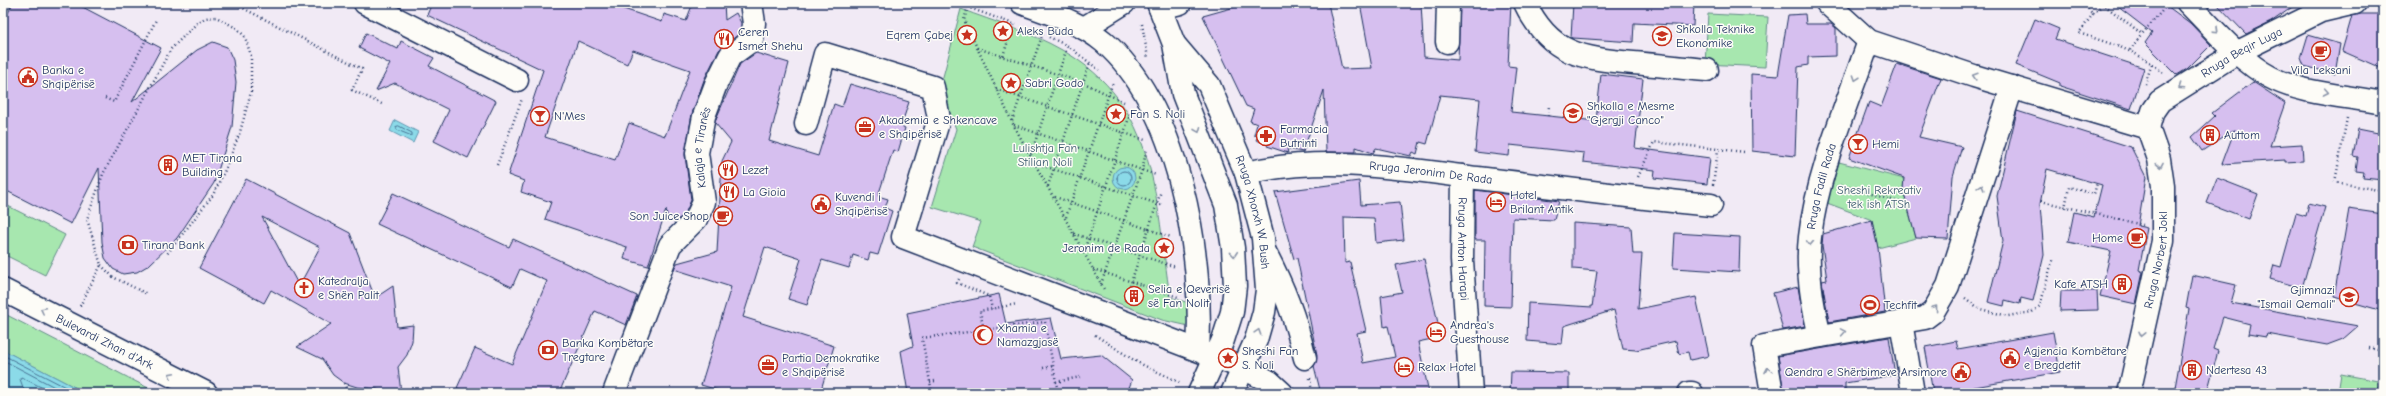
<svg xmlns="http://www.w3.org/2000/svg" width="2386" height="396" font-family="'Comic Neue',sans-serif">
<rect width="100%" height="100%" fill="#f1eaf5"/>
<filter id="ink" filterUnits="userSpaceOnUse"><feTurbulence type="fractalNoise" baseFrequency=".025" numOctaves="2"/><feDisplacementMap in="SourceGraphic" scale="8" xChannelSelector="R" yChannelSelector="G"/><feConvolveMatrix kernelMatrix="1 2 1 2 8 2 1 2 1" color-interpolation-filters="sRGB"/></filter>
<g filter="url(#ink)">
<!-- green -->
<path fill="#a7e7af" stroke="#618b86" d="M961,9C994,22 1031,32 1062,50C1159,105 1155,199 1170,297L1192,304L1189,326L1162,320L972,247L981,222L932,207L956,129L940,88Z
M1708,14L1768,17L1765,67L1705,64Z
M1839,162L1904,179L1903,190L1916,238L1878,248L1872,220L1827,203Z
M8,206L65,235L45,275L3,254V216Z
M3,313L158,393H86L3,350Z
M2341,374L2383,382V393H2338Z"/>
<!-- water -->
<path fill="#8bdae8" stroke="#5e96b1" d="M395,120L418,132L413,143L390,131Z
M1113 178a11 11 0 1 1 22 0a11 11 0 1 1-22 0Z
M3,350L86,393H13L3,388Z"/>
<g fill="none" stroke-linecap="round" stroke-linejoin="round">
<!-- shore -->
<path stroke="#487395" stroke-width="1" d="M399,126L412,133V136L397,130L396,127Z
M1117 178a7 7 0 1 1 14 0a7 7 0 1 1-14 0Z
M3,355L77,393
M3,360L66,393
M25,393L20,379L21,377L53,393"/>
</g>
<!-- building -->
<path fill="#d6bfef" stroke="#1b2f5e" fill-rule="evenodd" d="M13,3H75L161,48L132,102L197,50L213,42L227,47L233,60L236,82L232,127L214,183L177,238L149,265L137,272L123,274L113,269L105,258L102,242L99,168L71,224L3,189V23Z
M432,3H606L662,22L664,14L686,21L693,3H724L725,20L736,13L741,23L740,33L719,50L704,80L692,114L685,155L691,200L686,212L679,219L667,216L666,210L648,266L624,259L627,247L545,219L551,202L521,192L524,181L508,175L543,70L427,15ZM578,41L627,64L633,50L690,70L665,136L629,123L615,160L545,137Z
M1249,3H1328L1342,69L1372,68L1360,3H1421L1424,57L1458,60L1460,3H1511L1508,66L1516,67L1511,112L1596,121L1601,74L1643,79L1635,148L1710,158L1707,184L1654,178L1655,170L1583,162L1584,153L1510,145L1509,156L1475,152L1480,99L1440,95L1427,144L1420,142L1417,154L1413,152L1411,156L1376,148L1373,153L1356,147V152H1326L1324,90L1303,152L1287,149L1288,153L1267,146L1268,144L1256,140L1258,136L1254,135L1257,124L1250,121L1254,109L1246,106L1203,16Z
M1573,3H1694L1693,26L1634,23L1633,42L1573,38H1571Z
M2113,3H2163L2190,23L2211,45L2187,69L2177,75L2145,43L2152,33Z
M2216,3H2298L2271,22L2246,34Z
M1805,14L1806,24H1831L1836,28V56L1808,57V65L1798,67L1795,156L1752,151L1751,74L1778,76L1788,15Z
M2361,14H2383V69L2342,51L2352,16Z
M2035,19L2059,29L2055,39L2144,68L2131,109L2060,86V83L2016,65Z
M366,33L398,49L401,41L434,58L429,66L496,101L468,158L434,141L449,110L395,83L376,91L390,64L359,48Z
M2308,35L2340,44L2335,74L2304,66L2301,58Z
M756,53L789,63L769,141L818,156L834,104L842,107L850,84L909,102L901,126L905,128L898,152L893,150L878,196L888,199L885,208L892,211L878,255L870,253L868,260L853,255L849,268L822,260L807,305L788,299L801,259L765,247L743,317L834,346L820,393H728L701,385L731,287L674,269L677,263L717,252L722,161L731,142L715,123L716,119L740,64Z
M1897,64L1941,78L1919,137L1962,147L1953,176L1948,239L1916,238L1903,189L1904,178L1849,158L1869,102L1881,107Z
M2253,82L2285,103L2270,146L2302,144L2303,161L2285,162V160L2222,164L2235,129L2202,151L2192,137L2215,116L2212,113Z
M2017,111L2131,147L2146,177L2138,226L2147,228L2139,270L2143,272L2136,304L2100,296L2111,251L2068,242L2074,212L2094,217L2102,185L2047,169L2040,204L2044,255L2033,301L2021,298L2020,304L2005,300L2004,306L1988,302L2003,241L1997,196Z
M2358,129L2383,134V180L2363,178L2364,172L2356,171L2358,157L2353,156Z
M2217,178L2258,194L2249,219L2207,203Z
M246,179L350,233L375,298L393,286L397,327L413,325L412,341L407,355L398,367L401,393H385L377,389L357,387L344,383L333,375L322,359L297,347L331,324L271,290L264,303L199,268ZM262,217L320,247L299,286Z
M1359,181L1361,205L1400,202L1404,240L1376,243L1374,218L1344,217L1345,263L1350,262L1366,331L1357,333L1363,363L1395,357L1388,326L1384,327L1381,296L1402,292L1396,265L1424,259L1441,337L1418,342L1429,393H1324L1323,390H1320L1314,366L1317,355L1297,258L1294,259L1275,192Z
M1475,190L1559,201L1554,220L1513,218L1511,307L1484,306L1485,240H1475Z
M393,193L509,247L513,239L637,296L626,325L595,311L559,393H470L457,388L475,348L512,364L547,281L520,269L512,287L377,224Z
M2309,203L2325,207L2302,288L2270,279L2274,265L2281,267L2296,213L2306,216Z
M2349,209L2383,214V311L2334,297Z
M1872,220L1878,248L1885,312L1829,322L1822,281L1827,280L1822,245L1823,234Z
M1573,223L1631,227L1633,254H1642L1638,309L1696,297L1709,356L1690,360L1688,352L1679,354L1676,341L1636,350L1623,349L1614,310L1564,326L1562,344L1527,341L1528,303L1592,307L1597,271L1573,269Z
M1675,233L1740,237L1739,272L1673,268Z
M2192,275L2236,285L2231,303L2358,326L2343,339L2327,345L2267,334L2266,337L2248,334L2250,324L2223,317L2213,349L2218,351L2207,393H2174L2189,309L2186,308Z
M1798,287L1805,326L1783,330L1773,293Z
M2061,291H2097L2098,310L2060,311Z
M999,294L1006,324L1051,318L1061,359L1101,355L1132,380L1127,393H908L901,351L913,346L907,313Z
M2053,332L2060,372L1963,389V393H1933L1925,347L1956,341L1958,349Z
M1889,337L1895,375L1845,383V393H1784L1778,356Z
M1511,372L1569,373V393H1510Z"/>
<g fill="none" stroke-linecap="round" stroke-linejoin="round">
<!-- minor casing -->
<g stroke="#1b2f5e" stroke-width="25">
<g id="minor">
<path d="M365,3L517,80"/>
<path d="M1022,3C1051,14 1080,22 1104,42C1179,107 1204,256 1198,350"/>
<path d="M1525,3C1550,55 1581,58 1633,63C1658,65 1682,68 1707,70"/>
<path d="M1827,3L1869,41L1974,76L2148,128"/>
<path d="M2188,3C2212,27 2240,61 2270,77C2301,94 2348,96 2383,103"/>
<path d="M1160,8L1180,3"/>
<path d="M1084,28L1124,3"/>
<path d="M1447,42L1448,3"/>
<path d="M806,124L825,54L933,87L939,119L903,237L1244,368L1270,382L1282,393"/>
<path id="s1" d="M2148,128L2153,111L2160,101L2238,52L2321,11L2355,3"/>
<path id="s2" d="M1246,173C1323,155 1400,168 1477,178C1555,187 1633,198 1711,205"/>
<path id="s3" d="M1463,176L1462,260L1471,393"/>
<path d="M1264,250C1284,288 1295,317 1305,358"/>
<path d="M1901,322L1913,393"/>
<path id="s4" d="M1820,336C1812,304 1806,270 1810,237C1817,173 1848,102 1869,41"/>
<path id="s5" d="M614,393L670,245L696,219L704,202L697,153L704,116L716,84L730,56L752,40L754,23L751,3"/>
<path d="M1689,393H1692"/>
<path d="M1772,393L1764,346L1925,318L1933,312L1948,286L2012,87"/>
<path id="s6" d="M2129,393L2163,241V186L2159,159L2148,128"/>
</g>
</g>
<!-- major casing -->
<g stroke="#1b2f5e" stroke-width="25">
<g id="major">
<path d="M1158,3L1174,44L1183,94L1226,205L1233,248L1235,286L1232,312L1223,340L1199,393"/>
<path id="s7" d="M1175,45L1209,85L1246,173L1263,238L1267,290L1264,312L1256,340L1232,393"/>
<path id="s8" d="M3,290L206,393"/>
</g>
</g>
<!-- path -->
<path stroke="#1b2f5e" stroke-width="2.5" stroke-dasharray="1 3" stroke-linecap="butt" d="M233,3L362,69L352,90L384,105
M969,3L964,20L1013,124L1105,291
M2082,3L2093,14L2103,4L2142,34L2168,4
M967,7L1016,25
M2093,14L2079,33C2110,44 2141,51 2164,74
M1142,24L1148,58
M1049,37L1068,46L1099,70
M977,48L1084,83L1124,102
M2130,50L2142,34
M1003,56L1014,23
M2145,85L2152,63
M996,89L1145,140
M105,98L114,102L156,20
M1548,116L1549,106
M2347,118L2335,182L2383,191
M1012,121L1043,33
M1014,125L1156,175
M1031,154L1068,45
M1035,163L1164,206
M497,165L522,99
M1638,177L1654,142L1745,152
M1713,185L1718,150
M1841,185L1902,203
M1048,186L1090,62
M1055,197L1171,237
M2041,201L2143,225
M2065,208L2069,187L2094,194L2097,183
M1066,217L1113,82
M1074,234L1176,267
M1084,251L1131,112
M101,265L113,277L147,294
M1093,269L1178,297
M959,279L957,283L989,296L992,309
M1101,284L1142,170L1147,148
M1965,298L1980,309L2008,316L2032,312L2040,306L2053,258
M1125,301L1161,191
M80,306L101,265L87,219L103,174L171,49L197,23L205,18L216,17L238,29L245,37L251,56V92L240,132L226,168L213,195L167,254
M1095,335L1137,362L1181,383
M985,336L980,311L1017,304
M2369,348L2383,351
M1043,368L1053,366
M1310,378L1312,393
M930,382L935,381
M1056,382L1080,377
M344,383L348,393
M1129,389L1153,393
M932,393L922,338L1045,322L1058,393"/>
<!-- minor -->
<use href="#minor" stroke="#fdfcf7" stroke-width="22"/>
<!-- major -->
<use href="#major" stroke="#fdfcf7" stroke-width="22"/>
</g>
<!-- one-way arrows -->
<defs><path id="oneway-chevron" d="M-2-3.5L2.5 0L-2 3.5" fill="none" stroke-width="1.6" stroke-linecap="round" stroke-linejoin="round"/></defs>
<g stroke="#8c96aa">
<use href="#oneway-chevron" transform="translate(2216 30) rotate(44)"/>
<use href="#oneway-chevron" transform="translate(1975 76) rotate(-163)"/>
<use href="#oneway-chevron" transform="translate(1856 78) rotate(109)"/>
<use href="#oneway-chevron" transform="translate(2181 87) rotate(146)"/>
<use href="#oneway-chevron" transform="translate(2326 92) rotate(11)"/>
<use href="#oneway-chevron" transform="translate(1198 130) rotate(68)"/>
<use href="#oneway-chevron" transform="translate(2160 165) rotate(80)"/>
<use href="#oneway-chevron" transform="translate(1981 187) rotate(-74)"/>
<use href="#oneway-chevron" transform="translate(1810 243) rotate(92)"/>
<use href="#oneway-chevron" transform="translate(1234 254) rotate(85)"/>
<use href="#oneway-chevron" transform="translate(1935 308) rotate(-53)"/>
<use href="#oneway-chevron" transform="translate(43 310) rotate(-153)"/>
<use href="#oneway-chevron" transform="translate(1258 332) rotate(-72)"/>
<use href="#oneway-chevron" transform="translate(1843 332) rotate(-10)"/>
<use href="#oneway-chevron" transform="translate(2142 334) rotate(102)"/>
<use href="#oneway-chevron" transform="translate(1768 370) rotate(-100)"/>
<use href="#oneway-chevron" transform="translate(171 375) rotate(-153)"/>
</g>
</g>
<!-- icons -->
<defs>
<g id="sight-ring" transform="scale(1)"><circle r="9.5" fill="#fdfcf7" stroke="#c8321e" stroke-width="1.5"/><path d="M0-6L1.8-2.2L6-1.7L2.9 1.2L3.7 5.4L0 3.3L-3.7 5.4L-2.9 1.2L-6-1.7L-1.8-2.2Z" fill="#c8321e"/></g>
<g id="school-ring" transform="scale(1)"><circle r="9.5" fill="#fdfcf7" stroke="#c8321e" stroke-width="1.5"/><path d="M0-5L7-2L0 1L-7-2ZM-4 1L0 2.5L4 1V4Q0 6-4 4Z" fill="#c8321e"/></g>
<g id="restaurant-ring" transform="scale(1)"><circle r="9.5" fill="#fdfcf7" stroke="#c8321e" stroke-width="1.5"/><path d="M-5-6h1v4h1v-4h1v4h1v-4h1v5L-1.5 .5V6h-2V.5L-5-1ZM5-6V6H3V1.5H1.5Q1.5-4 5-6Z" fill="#c8321e"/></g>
<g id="cafe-ring" transform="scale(1)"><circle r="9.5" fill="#fdfcf7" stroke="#c8321e" stroke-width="1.5"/><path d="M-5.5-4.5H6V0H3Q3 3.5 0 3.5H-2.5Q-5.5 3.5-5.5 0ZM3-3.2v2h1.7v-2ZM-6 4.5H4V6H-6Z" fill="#c8321e"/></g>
<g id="civic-ring" transform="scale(1)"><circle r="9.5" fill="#fdfcf7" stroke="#c8321e" stroke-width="1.5"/><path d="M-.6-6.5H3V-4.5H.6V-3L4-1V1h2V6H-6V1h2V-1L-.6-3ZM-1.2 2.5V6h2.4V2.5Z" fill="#c8321e"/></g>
<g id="bar-ring" transform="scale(1)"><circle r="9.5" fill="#fdfcf7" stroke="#c8321e" stroke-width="1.5"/><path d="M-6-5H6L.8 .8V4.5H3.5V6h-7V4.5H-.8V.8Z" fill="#c8321e"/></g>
<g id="office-ring" transform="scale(1)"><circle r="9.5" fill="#fdfcf7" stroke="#c8321e" stroke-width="1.5"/><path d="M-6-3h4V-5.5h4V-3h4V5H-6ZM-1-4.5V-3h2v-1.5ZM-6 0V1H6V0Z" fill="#c8321e"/></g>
<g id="building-ring" transform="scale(1)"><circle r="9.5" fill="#fdfcf7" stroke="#c8321e" stroke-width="1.5"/><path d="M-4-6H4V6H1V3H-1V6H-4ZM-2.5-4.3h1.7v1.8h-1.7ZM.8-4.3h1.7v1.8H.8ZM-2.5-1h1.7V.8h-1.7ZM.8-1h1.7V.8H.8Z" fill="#c8321e"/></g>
<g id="pharmacy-ring" transform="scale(1)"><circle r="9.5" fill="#fdfcf7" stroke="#c8321e" stroke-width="1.5"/><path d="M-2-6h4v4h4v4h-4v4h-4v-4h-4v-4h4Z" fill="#c8321e"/></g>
<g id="hotel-ring" transform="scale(1)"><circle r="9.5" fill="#fdfcf7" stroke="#c8321e" stroke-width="1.5"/><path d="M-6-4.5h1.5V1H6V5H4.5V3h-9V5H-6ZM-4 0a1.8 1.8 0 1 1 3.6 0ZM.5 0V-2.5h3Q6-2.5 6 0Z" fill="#c8321e"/></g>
<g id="bank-ring" transform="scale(1)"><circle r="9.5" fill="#fdfcf7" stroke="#c8321e" stroke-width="1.5"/><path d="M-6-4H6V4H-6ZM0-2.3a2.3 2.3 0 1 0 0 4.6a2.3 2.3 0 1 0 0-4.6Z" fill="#c8321e"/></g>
<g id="church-ring" transform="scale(1)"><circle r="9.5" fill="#fdfcf7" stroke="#c8321e" stroke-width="1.5"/><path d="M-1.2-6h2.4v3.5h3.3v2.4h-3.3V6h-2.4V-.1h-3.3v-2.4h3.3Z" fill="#c8321e"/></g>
<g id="stadium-ring" transform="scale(1)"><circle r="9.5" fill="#fdfcf7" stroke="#c8321e" stroke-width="1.5"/><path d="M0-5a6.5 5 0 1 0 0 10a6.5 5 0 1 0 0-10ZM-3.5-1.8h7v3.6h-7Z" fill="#c8321e"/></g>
<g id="mosque-ring" transform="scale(1)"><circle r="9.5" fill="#fdfcf7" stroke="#c8321e" stroke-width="1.5"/><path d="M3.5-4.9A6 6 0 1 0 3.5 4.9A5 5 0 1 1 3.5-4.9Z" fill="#c8321e"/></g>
</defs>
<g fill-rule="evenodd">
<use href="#sight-ring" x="1003" y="31"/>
<use href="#sight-ring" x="967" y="35"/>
<use href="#school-ring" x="1662" y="36"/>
<use href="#restaurant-ring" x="724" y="39"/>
<use href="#cafe-ring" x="2321" y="51"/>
<use href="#civic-ring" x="28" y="77"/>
<use href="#sight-ring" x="1011" y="83"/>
<use href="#school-ring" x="1573" y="113"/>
<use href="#sight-ring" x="1116" y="114"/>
<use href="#bar-ring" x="540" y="116"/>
<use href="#office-ring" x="865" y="127"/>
<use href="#building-ring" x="2210" y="135"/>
<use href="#pharmacy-ring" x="1266" y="136"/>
<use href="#bar-ring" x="1858" y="144"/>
<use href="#building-ring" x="168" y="165"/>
<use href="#restaurant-ring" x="728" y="170"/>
<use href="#restaurant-ring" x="729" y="192"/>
<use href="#hotel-ring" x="1496" y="202"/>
<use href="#civic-ring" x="821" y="204"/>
<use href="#cafe-ring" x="723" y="216"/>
<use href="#cafe-ring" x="2137" y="238"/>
<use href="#bank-ring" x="128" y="245"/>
<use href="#sight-ring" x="1164" y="248"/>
<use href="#building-ring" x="2122" y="284"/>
<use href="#church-ring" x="304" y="288"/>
<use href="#building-ring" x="1134" y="296"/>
<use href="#school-ring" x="2349" y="297"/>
<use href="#stadium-ring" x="1870" y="305"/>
<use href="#hotel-ring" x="1436" y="332"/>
<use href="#mosque-ring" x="983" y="335"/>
<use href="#bank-ring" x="548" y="350"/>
<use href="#sight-ring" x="1228" y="358"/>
<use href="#civic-ring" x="2010" y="358"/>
<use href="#office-ring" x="768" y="365"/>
<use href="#hotel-ring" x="1404" y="367"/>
<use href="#building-ring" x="2192" y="370"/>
<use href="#civic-ring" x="1961" y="372"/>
</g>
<g text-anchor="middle" stroke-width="3" stroke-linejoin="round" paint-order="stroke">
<!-- poi labels -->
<g font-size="12" fill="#1b2f5e" stroke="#fdfcf7" text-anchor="start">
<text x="1676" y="33">Shkolla Teknike<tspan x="1676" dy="14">Ekonomike</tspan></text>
<text x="1017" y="35">Aleks Buda</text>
<text x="738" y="36">Ceren<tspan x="738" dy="14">Ismet Shehu</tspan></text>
<text x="953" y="39" text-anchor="end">Eqrem Çabej</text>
<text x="42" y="74">Banka e<tspan x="42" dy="14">Shqipërisë</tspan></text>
<text x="2321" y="74" text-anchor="middle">Vila Leksani</text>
<text x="1025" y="87">Sabri Godo</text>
<text x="1587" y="110">Shkolla e Mesme<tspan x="1587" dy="14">"Gjergji Canco"</tspan></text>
<text x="1130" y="118">Fan S. Noli</text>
<text x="554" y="120">N'Mes</text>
<text x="879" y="124">Akademia e Shkencave<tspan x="879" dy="14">e Shqipërisë</tspan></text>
<text x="1280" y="133">Farmacia<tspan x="1280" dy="14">Butrinti</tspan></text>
<text x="2224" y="139">Auttom</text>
<text x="1872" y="148">Hemi</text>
<text x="182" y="162">MET Tirana<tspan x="182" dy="14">Building</tspan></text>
<text x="742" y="174">Lezet</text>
<text x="743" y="196">La Gioia</text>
<text x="1510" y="199">Hotel<tspan x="1510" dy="14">Brilant Antik</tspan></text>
<text x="835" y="201">Kuvendi i<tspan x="835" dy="14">Shqipërisë</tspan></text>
<text x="709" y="220" text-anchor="end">Son Juice Shop</text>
<text x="2123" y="242" text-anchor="end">Home</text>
<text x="142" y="249">Tirana Bank</text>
<text x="1150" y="252" text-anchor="end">Jeronim de Rada</text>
<text x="318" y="285">Katedralja<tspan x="318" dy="14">e Shën Palit</tspan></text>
<text x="2108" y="288" text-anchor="end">Kafe ATSH</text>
<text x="1148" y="293">Selia e Qeverisë<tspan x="1148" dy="14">së Fan Nolit</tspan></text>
<text x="2335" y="294" text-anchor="end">Gjimnazi<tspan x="2335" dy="14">"Ismail Qemali"</tspan></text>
<text x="1884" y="309">Techfit</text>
<text x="1450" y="329">Andrea's<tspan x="1450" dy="14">Guesthouse</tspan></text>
<text x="997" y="332">Xhamia e<tspan x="997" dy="14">Namazgjasë</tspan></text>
<text x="562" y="347">Banka Kombëtare<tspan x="562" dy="14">Tregtare</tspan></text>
<text x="1242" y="355">Sheshi Fan<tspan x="1242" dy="14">S. Noli</tspan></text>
<text x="2024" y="355">Agjencia Kombëtare<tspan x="2024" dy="14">e Bregdetit</tspan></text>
<text x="782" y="362">Partia Demokratike<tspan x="782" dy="14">e Shqipërisë</tspan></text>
<text x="1418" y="371">Relax Hotel</text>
<text x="2206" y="374">Ndertesa 43</text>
<text x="1947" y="376" text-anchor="end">Qendra e Shërbimeve Arsimore</text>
</g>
<!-- street labels -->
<g font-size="12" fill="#1b2f5e" stroke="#fdfcf7">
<text dy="4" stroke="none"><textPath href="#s1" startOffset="125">Rruga Beqir Luga</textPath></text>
<text dy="4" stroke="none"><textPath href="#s5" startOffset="269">Kalaja e Tiranës</textPath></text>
<text dy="4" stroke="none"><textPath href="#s2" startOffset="186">Rruga Jeronim De Rada</textPath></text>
<text dy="4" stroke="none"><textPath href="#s4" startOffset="152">Rruga Fadil Rada</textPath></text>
<text dy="4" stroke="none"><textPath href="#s7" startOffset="188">Rruga Xhorxh W. Bush</textPath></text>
<text dy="4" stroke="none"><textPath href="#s3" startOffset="73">Rruga Anton Harapi</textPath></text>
<text dy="4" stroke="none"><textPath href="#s6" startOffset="136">Rruga Norbert Jokl</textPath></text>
<text dy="4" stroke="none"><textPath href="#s8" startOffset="114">Bulevardi Zhan d'Ark</textPath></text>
</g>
<!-- park labels -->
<g font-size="12" fill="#3e5d72" stroke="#fdfcf7">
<text x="1045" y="152">Lulishtja Fan<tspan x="1045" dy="14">Stilian Noli</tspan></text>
<text x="1879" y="194">Sheshi Rekreativ<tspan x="1879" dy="14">tek ish ATSh</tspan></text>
</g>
</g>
<!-- margin -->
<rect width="2386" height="396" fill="none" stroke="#fdfcf7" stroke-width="16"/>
<rect x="8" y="8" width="2370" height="380" fill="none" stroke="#1b2f5e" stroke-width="1.5" filter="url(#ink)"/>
</svg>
